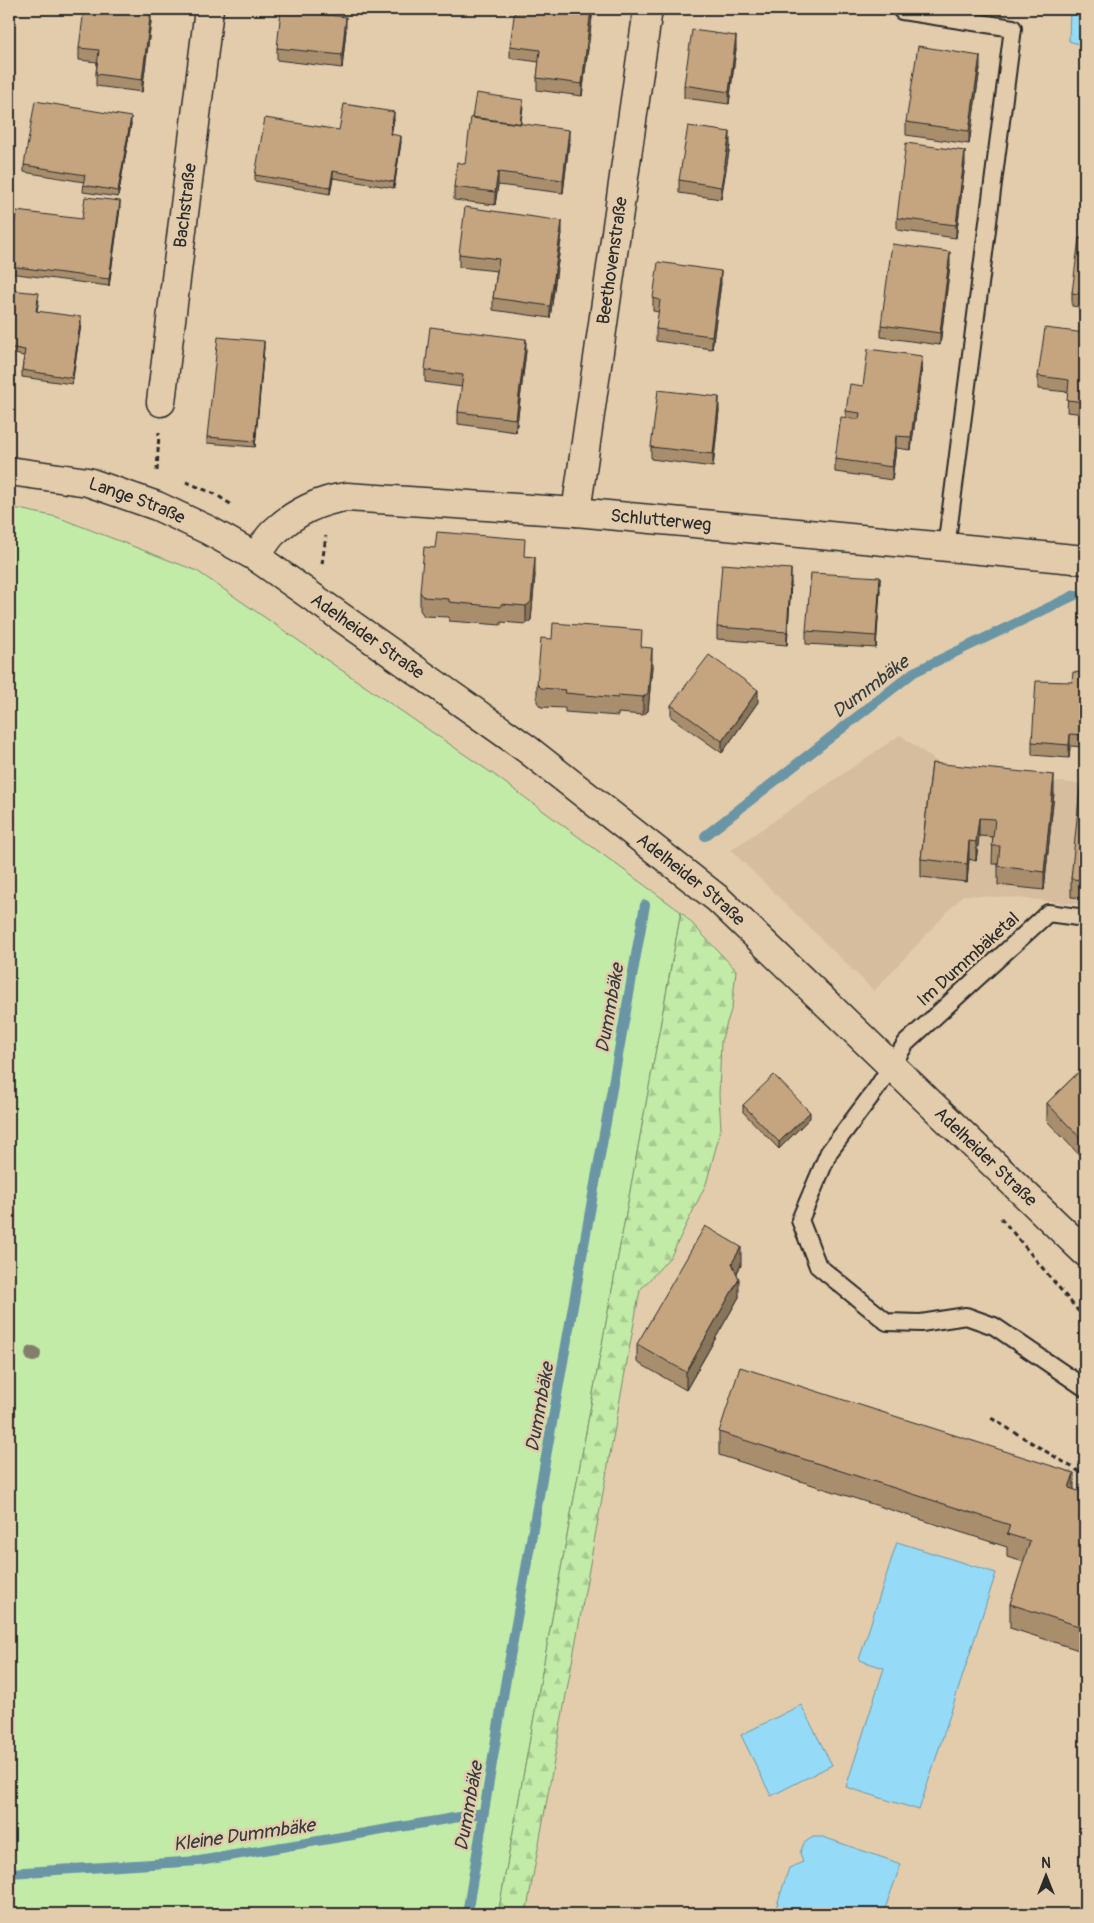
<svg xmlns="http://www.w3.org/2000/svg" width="1094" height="1923" font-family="Pangolin,sans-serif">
<defs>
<pattern id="forest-firs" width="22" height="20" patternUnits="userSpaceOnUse" patternTransform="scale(1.25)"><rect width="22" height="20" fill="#c2eba8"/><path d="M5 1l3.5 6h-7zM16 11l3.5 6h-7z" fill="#a7ca91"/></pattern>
</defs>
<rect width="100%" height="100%" fill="#e3ccac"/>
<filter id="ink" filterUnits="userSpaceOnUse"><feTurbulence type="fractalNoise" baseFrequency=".02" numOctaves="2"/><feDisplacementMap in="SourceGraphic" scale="10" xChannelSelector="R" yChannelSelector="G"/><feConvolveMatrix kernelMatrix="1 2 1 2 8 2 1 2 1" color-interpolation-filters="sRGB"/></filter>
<g filter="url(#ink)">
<!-- built -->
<path fill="#d6bd9d" d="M900,735L953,773L1085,784V905L1018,898L963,895L874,991L731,850Z"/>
<!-- green -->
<path fill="#c2eba8" stroke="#768b6a" d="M9,507L57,517L197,571L493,774L681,912L498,1914H9Z"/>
<!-- forest -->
<path fill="url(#forest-firs)" stroke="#768b6a" d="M681,912L736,970L732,1007L721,1041L719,1095L721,1129L706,1184L671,1256L640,1290L526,1914H498Z"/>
<!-- water -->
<path fill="#95dbf7" stroke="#6b95a5" d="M1070,9H1085V46L1069,41Z
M897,1542L996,1573L919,1810L846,1787L884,1668L859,1660Z
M801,1705L832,1765L771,1796L741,1735Z
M813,1837H823L901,1864L883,1914H774L789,1868L803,1862L800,1853L804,1843Z"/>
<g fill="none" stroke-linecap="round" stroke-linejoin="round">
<!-- stream -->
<path stroke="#6b95a5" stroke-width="10" d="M705,836L914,672L1075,595
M9,1873L199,1861L483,1813
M467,1914L505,1685L645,905"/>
<!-- lane casing -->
<g stroke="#2b2b2b" stroke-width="20">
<path id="lane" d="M902,11L1013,28L946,548
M1085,918L1048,913L906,1043L877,1088L829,1152L800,1220L818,1266L887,1322L921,1323L966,1316L994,1326L1085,1388"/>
</g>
<!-- street casing -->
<g stroke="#2b2b2b" stroke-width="31">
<g id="street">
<path id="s1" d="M161,402L209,9"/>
<path id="s2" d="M576,512L648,9"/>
</g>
</g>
<!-- secondary casing -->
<g stroke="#2b2b2b" stroke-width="31">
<g id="secondary">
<path id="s3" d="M9,471L88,482L157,506L208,530L256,557L527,749L718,899L1085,1252"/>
<path id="s4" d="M256,557C262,549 267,538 274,532C294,513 320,500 347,497L576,512L1085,560"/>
</g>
</g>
<!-- path -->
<path stroke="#2b2b2b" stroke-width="3" stroke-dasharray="5 4" stroke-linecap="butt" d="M157,471L159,432
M186,482L215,494L232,505
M322,564L326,536
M1001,1218L1085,1319
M991,1418L1085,1475"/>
<!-- lane -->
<use href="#lane" stroke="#e3ccac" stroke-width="16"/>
<!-- street -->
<use href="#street" stroke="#e3ccac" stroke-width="28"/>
<!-- secondary -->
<use href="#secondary" stroke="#e3ccac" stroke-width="28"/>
</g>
<!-- trees -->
<circle fill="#867e6c" cx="33" cy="1354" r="8"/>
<!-- wall -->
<path fill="#a98e6e" stroke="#2b2b2b" d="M592,9V17L582,96L537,90V78L539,62L510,58V46Z
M151,22L142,92L96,86V74L97,62L79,60V48Z
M346,30L342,68L277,60V48Z
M736,49L729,104L684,98V85Z
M980,68L969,144L906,135V122Z
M523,106L520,124L569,143L563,193L498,185L495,205L454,200V187L465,164Z
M394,119L391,134L401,142L394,188L333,178L330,194L255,181V175L339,130Z
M131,124L118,197L83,192L84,182L24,172V165Z
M730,145L721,199L679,193V180Z
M1085,151V170L1084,169V157Z
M965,164L956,238L897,230V218Z
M120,208L109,286L9,273V264L82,219Z
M562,233L550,318L493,310V298L497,271L459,267V254Z
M1085,239V308L1072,306V293Z
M950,265L940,345L881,337V325Z
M721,283L712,349L656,341V329L659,312L653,311V298Z
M9,290L39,300L37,311L81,324L72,384L22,377V370L24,356L9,353Z
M1085,333V414L1067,412L1068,392L1038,389V376Z
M264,347L255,447L207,443V437Z
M526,351L516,432L458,424V412L462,387L425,382V370Z
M922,368L911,450L896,448L892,480L835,472V459L846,418V411L863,386Z
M719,410L713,467L651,459V447Z
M525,556L535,575L531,620L526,624L501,622V625L449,621V617L424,616L420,610V592Z
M791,582L787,645L717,639V627Z
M880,590L876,648L806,644V631Z
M642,647L652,666L648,711L643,715L618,713V716L565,712V708L541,707L537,702V684Z
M1085,673V747L1070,746L1069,758L1032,755V742L1072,682Z
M758,702L722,753L671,717V705Z
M932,763L1054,793L1044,890L998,885V864H992L993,837L979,836L976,861L969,859L967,882L921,877V859Z
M1085,779V898L1071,897V879Z
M1085,1066V1161L1047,1121V1103Z
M743,1105L810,1118L779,1149L743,1112Z
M741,1265L737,1273L739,1297L686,1390L637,1362V1344Z
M719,1432L1074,1490L1085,1493V1652L1010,1628V1604L1024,1562L1007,1557V1547L719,1455Z"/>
<!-- shaded-wall -->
<path fill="#89745a" stroke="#2b2b2b" d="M591,9L592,17L582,96V84Z
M151,10V22L142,92V80Z
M346,17V30L342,68V55Z
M736,36V49L729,104V92Z
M980,56V68L969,144V131Z
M523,100V106L519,137V130Z
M394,112V119L390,141V134Z
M131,117V124L118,197V191Z
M569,130V143L563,193V180Z
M730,132V145L721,199V187Z
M401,136V142L394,188V182Z
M965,151V164L956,238V225Z
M333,171V178L330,194V187Z
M498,172V185L495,205V192Z
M120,201V208L109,286V279Z
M562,221V233L550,318V306Z
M950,252V265L940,345V333Z
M721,271V283L712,349V336Z
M81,317V324L72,384V378Z
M526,339V351L516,432V419Z
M264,341V347L255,447V441Z
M922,356V368L911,450V437Z
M719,397V410L713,467V454Z
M896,436V448L892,480V467Z
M535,557V575L531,620L526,624V606Z
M791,569V582L787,645V632Z
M880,577V590L876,648V636Z
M652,648V666L648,711L643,715V697Z
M758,690V702L722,753V741Z
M1070,734V746L1069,758V745Z
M1054,775V793L1044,890V872Z
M979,818V836L976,861V842Z
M969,841V859L967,882V864Z
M810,1112V1118L779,1149V1142Z
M741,1247V1265L732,1281V1263Z
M739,1279V1297L686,1390V1372Z
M1074,1473V1497L1069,1488Z"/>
<!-- building -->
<path fill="#c4a580" stroke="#2b2b2b" d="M84,9H144L151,10L142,80L96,74L99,50L79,48Z
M515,9H591L582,84L537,78L540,50L510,46Z
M281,10L346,17L342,55L277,48Z
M692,30L736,36L729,92L684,85Z
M918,46L980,56L969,131L906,122Z
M476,93L523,100L520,124L472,118Z
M35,101L131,117L118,191L83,185L85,175L24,165Z
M344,104L394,112L390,134L401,136L394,182L333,171L330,187L255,175L265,118L339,130Z
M471,117L569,130L563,180L498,172L495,192L454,187L457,162L465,164Z
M688,126L730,132L721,187L679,180Z
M906,143L965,151L956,225L897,218Z
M85,197L120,201L109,279L9,266L16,211L82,219Z
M465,207L562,221L550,306L493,298L499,259L459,254Z
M1079,238L1085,239V295L1072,293Z
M892,244L950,252L940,333L881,325Z
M658,262L721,271L712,336L656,329L660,300L653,298Z
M9,290L39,293L36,311L81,317L72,378L22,370L25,350L9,347Z
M430,327L526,339L516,419L458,412L463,375L425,370Z
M1045,328L1085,333V402L1067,400L1069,380L1038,376Z
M218,337L264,341L255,441L207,437Z
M868,349L922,356L911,437L896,436L892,467L835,459L841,417L859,419L860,413L846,411L850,384L863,386Z
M658,390L719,397L713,454L651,447Z
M437,532L525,539L524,556L535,557L531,602L526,606L501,604V607L449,602V599L424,597L420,592L424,547L435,548Z
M722,564L791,569L787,632L717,627Z
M811,573L880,577L876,636L806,631Z
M553,623L642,630L641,647L652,648L648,693L643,697L618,695V698L565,693L566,690L541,688L537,684L541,638L552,639Z
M709,655L758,690L722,741L671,705Z
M1073,672L1085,673V735L1070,734L1069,745L1032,742L1036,681L1072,682Z
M932,763L1054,775L1044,872L998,866L1000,846H992L995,819L979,818L976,842L969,841L967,864L921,859Z
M1081,778L1085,779V880L1071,879Z
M1085,1066V1143L1047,1103Z
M774,1075L810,1112L779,1142L743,1105Z
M705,1226L741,1247L732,1263L739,1279L686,1372L637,1344Z
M740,1367L1074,1473L1069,1488L1085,1493V1628L1010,1604L1030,1541L1007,1534L1010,1525L719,1432Z"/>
</g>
<g text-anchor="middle" stroke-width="5" stroke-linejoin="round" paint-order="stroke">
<!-- street labels -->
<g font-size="18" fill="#2b2b2b" stroke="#e3ccac">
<text dy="6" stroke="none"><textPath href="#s1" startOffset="198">Bachstraße</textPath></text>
<text dy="6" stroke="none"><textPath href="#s2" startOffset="254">Beethovenstraße</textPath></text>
<text dy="6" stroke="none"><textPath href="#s3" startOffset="132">Lange Straße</textPath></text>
<text dy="6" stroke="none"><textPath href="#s4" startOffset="428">Schlutterweg</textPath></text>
<text dy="6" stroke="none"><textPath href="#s3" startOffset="401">Adelheider Straße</textPath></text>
<text dy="6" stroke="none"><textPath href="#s3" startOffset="806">Adelheider Straße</textPath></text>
<text transform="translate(968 959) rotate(-42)" y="6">Im Dummbäketal</text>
<text dy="6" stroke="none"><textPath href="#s3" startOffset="1211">Adelheider Straße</textPath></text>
</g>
<!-- water labels -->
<g font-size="19" font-style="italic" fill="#363d3f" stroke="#e3ccac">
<text transform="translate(870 686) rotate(-37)" y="7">Dummbäke</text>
<text transform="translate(609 1008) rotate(-80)" y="7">Dummbäke</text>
<text transform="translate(539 1407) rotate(-80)" y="7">Dummbäke</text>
<text transform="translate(468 1806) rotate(-80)" y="7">Dummbäke</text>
<text transform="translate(244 1834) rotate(-8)" y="7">Kleine Dummbäke</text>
</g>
</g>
<!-- margin -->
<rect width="1094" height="1923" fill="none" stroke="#e3ccac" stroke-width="30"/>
<rect x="15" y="15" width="1064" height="1893" fill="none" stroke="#2b2b2b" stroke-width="2" filter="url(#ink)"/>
<!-- north arrow -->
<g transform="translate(1046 1876)" stroke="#e3ccac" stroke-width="4" paint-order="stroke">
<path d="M0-4L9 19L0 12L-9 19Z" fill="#2b2b2b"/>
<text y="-8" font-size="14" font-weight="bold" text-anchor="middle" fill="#2b2b2b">N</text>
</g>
</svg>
